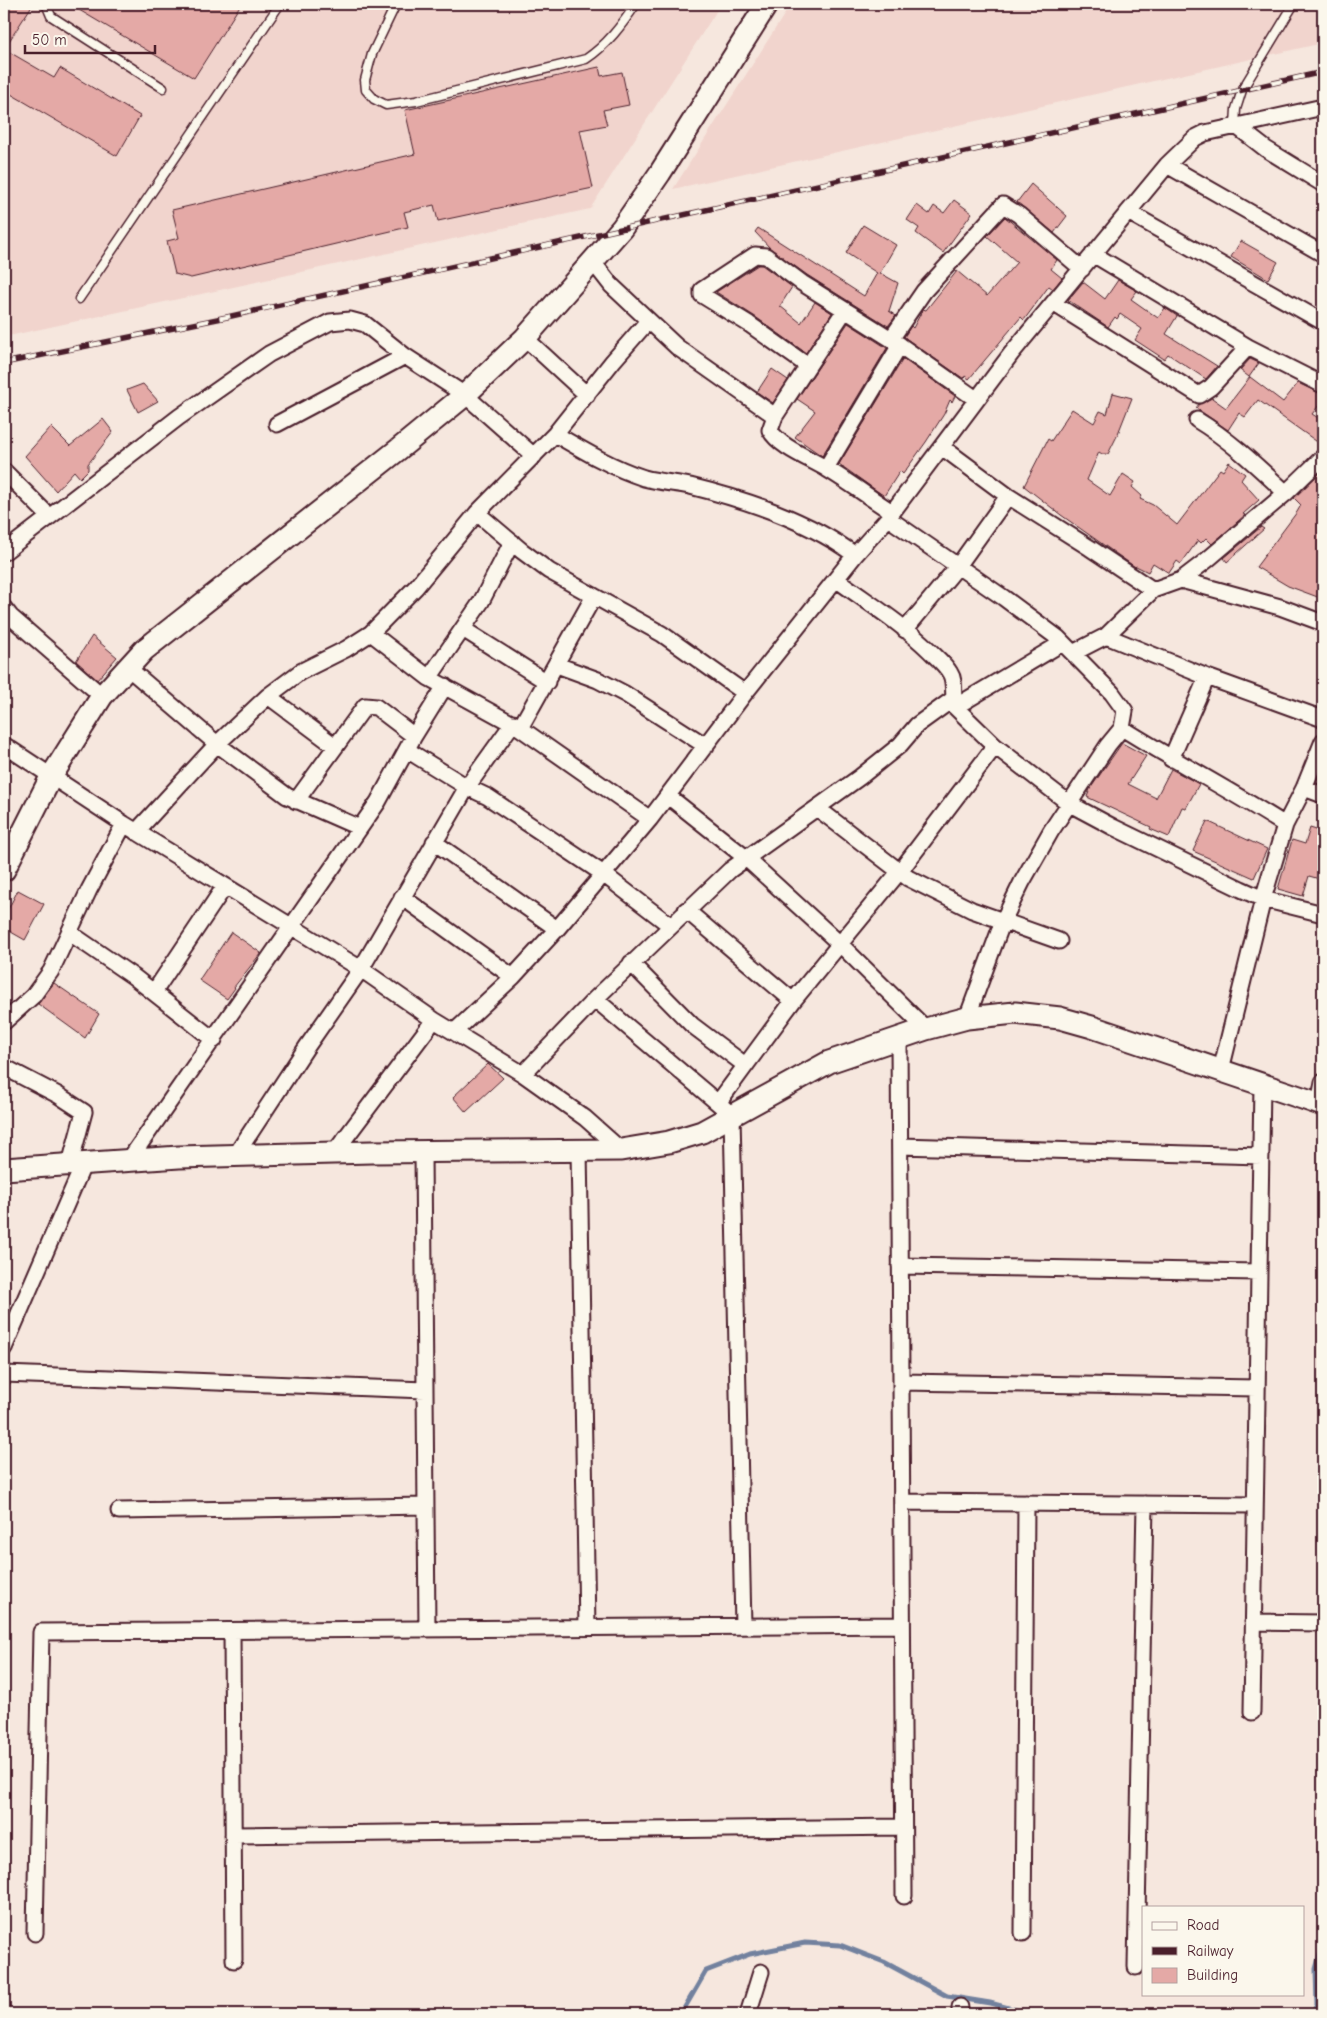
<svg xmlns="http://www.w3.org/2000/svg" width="1327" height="2018" font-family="'Comic Neue',sans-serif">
<rect width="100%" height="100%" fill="#f6e7de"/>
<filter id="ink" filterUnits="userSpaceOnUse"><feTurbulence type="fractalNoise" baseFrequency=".02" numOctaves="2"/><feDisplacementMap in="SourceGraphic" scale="10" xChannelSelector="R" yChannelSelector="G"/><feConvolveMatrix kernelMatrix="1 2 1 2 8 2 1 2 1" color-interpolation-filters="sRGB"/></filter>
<g filter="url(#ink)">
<!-- built -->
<path fill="#f1d4cd" d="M4,4H721L590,209L4,337Z
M791,4H1323V43L673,189Z"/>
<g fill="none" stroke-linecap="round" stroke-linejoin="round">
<!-- stream -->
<path stroke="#72819e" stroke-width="5" d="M681,2014L706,1971L750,1954L805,1943L840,1945L884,1962L947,1996L990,2003L1031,2014
M1312,2014L1317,2005L1316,1969L1323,1944"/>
</g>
<!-- building -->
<path fill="#e4a9a6" stroke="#4a1f2b" d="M4,4H33L4,49L54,78L60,68L140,116L117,156L4,90Z
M69,4H241L194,78Z
M599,67L601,76L622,72L629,105L603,110L607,125L580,130L593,188L438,221L434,205L404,212L408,227L191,278L175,274L167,241L179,238L172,210L415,154L405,110Z
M1031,184L1067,216L1054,233L1017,202Z
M954,200L972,213L943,253L916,233L919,228L907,220L917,205L929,214L934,206L944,213Z
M1005,217L1057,260L1051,269L1062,278L1053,289L1049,286L1024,320L1021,317L969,379L965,376L964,379L904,337L911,326L913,328L923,309L926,310L957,271L987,296L1017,262L987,236Z
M863,225L896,245L880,273L898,283L889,311L896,316L888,326L807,275L770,248L755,232L758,228L864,296L877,273L846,253Z
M1241,241L1278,262L1268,279L1231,257Z
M758,265H762L792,287L780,306L801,323L815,302L832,313L806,353L754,316L716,292Z
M1118,280L1137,291L1131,299L1158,318L1165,308L1177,316L1166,334L1217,366L1206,379L1168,354L1164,359L1135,340L1142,329L1120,314L1117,319L1115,317L1108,327L1068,300L1083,282L1105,299Z
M848,323L887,348L822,456L795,437L815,411L797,399Z
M903,359L955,396L952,402L950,400L944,414L926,442L903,474L900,471L884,496L839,464Z
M1250,359L1259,363L1249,377L1240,370Z
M772,369L788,380L773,403L757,392Z
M1250,377L1283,402L1298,383L1323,395V400L1312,414L1323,421V446L1258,400L1245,417L1239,413L1228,430L1196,408L1199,404L1212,398L1226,408Z
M143,384L158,401L138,412L127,390Z
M1113,393L1132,398L1117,436L1108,454H1102L1099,452L1087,480L1110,496L1123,474L1135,482L1132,487L1142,496L1140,499L1153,505L1177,525L1220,469L1223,471L1229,462L1245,474L1241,480L1259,500L1243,514L1245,515L1212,544L1206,538L1201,543L1198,540L1181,564L1177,561L1169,573L1153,563L1148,572L1136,566L1135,567L1061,515L1024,486L1048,439L1051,441L1072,409L1094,423L1100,411L1107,414Z
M103,419L113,432L88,464V470L80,478L74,471L56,491L25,456L51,427L70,446Z
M1323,470V599L1288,586L1256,567L1297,512L1301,505L1294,498Z
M1261,527L1264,529L1227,562L1224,558Z
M92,636L117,657L97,680L76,661Z
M1122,743L1146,756L1128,784L1156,798L1171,769L1199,784L1186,808L1182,807L1169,837L1150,829L1151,827L1087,797L1090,789Z
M1207,821L1267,849L1254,878L1193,851Z
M1310,828L1323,832V880L1309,876L1303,896L1278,889L1292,840L1305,844Z
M18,890L44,904L25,940L4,928V917Z
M231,932L261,953L234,987L235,988L227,999L199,980Z
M54,983L99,1014L85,1038L38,1004Z
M488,1064L503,1078L466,1112L453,1097Z"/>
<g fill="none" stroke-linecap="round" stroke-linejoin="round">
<!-- lane casing -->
<g stroke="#4a1f2b" stroke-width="11">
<path id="lane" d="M46,4L51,16L163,88
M396,4L372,54L365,80L366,90L374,99L386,105L416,101L586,59C607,45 622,25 636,4
M1235,125L1236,109L1242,90L1294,4
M79,299L280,4"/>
</g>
<!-- street casing -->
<g stroke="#4a1f2b" stroke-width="19">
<path id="street" d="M1235,125L1266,149L1323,184
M1167,165L1323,254
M1128,212L1323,322
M1093,254L1248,347L1323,385
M593,262L611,285L677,347L775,416
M1053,303L1199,395L1211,387L1248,347
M845,310L775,416L770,430C779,447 811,459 827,469C849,482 870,498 892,512
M525,338L587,395
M891,339L924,291L1003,205L1019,215L1082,269
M808,366L749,324L702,295V290L755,255L766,256L802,283L891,339L976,399
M1197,420C1230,440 1258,467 1286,493
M277,424L405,356
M555,434C584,451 613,468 644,478C659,482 675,483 690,486C747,500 808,520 855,555
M942,447L1008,496L1090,548L1153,590
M826,468L900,345
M4,471L49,516
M477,513L522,551L549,571L662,634L745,693
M888,518L1004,598L1058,638L1112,693L1125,711L1122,728L1108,745L1051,831L1022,882L1003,921L967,1018
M4,552L179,417L269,354L330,322L350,320L365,324L405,356L465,395L534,456
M836,579C867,602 901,623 929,650C936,657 945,664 950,673C956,682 952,696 955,707L995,746L1070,804L1113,827L1241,889L1263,899L1323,914
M1181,580L1280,607L1323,623
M4,608L11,617L102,696
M463,629L547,682
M905,630L958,566L1008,496
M371,633L429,678L520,728L650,819
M1106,636L1207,677L1323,719
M1073,653L1106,636L1153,590L1181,580L1207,560L1286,493L1323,457
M557,665L598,680L625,694L706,746
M127,667L217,744L287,796L360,828
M429,678L481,602L512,542
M268,696L335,746
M955,707L1062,643
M520,728L594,596
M1122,728C1176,762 1232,791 1285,825
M4,745L124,824L361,969L434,1020L523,1074L585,1118L621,1150
M407,750L467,787L488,797L602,873L671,926
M1171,759L1207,677
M1304,788L1323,795
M668,796L746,858L841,945L926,1029
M296,801L365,706L376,707L414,736
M817,808L908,878L972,910L1059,941
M136,832L217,744L268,696L300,672L346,649L371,633L416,587L477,513L555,434L613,361L648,321
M434,842L557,929
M402,897L513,977
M686,910L793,1001
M70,933L134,977L214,1040
M631,963L692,1025L745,1065
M154,992L225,886
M595,999L732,1115L743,1626
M4,1022L33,996L51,971L89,890L124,824
M454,1032L513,977L557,929L650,819L745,693L855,555L888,518L1011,354L1167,165L1195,138L1205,133L1323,107
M899,1038L904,1896
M4,1067L58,1095L84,1112L70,1164
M1221,1070L1263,899L1285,825L1304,788L1323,741
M523,1074L595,999L730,870L860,777L900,745L917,725L953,699
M718,1103L793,1001L904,866L995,746
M1319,1104L1323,1082
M900,1146L1261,1156
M579,1150L587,1628
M423,1152L427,1629
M334,1153L434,1020
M235,1156L306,1048L361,969L467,787L513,723
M129,1160L378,802L414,736L445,686
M900,1266L1259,1272
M4,1348L84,1163
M4,1374L425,1390
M901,1382L1257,1388
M902,1502L1255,1505
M119,1511L426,1506
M1253,1622L1323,1623
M232,1631L234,1960
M1252,1712L1262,1085
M233,1835L903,1827
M35,1933L41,1632L902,1625
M1023,1933L1026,1503
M1136,1967L1145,1504
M748,2014L761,1972
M960,2014V2007"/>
</g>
<!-- secondary casing -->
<g stroke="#4a1f2b" stroke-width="25">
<path id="secondary" d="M4,870L51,777L102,696L144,650L399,449L465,395L525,338L622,228L660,173L767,4
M4,1169L179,1157L371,1152L621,1150L669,1142L702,1132L829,1062L926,1029L967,1018L1015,1013L1060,1018L1092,1027L1323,1105"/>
</g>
<!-- lane -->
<use href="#lane" stroke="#fbf7ec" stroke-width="8"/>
<!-- street -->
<use href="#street" stroke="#fbf7ec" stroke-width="15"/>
<!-- secondary -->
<use href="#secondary" stroke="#fbf7ec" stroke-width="21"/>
<!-- rail casing -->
<g stroke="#4a1f2b" stroke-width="5.5">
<path id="rail" d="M4,363L227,317L1323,72"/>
</g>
<!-- rail -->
<use href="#rail" stroke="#fbf7ec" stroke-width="4" stroke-dasharray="11" stroke-linecap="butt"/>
</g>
</g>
<!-- margin -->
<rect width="1327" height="2018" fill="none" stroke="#fbf7ec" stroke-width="20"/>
<rect x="10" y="10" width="1307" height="1998" fill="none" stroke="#4a1f2b" stroke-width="2" filter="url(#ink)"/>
<!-- legend -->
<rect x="1142" y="1906" width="162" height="90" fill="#fbf7ec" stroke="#b4a19f"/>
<rect x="1152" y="1922" width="25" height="8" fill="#fbf7ec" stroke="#b4a19f"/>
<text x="1187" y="1930" font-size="15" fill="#4a1f2b">Road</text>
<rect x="1152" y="1947" width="25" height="8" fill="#4a1f2b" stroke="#b4a19f"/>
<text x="1187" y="1956" font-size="15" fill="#4a1f2b">Railway</text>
<rect x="1152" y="1968" width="25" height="15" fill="#e4a9a6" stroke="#b4a19f"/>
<text x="1187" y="1980" font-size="15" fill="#4a1f2b">Building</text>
<!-- scale -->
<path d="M25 45v8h130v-8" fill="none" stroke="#4a1f2b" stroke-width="2.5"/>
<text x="32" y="45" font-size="15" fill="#4a1f2b" stroke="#fbf7ec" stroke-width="4" paint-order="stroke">50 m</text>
</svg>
